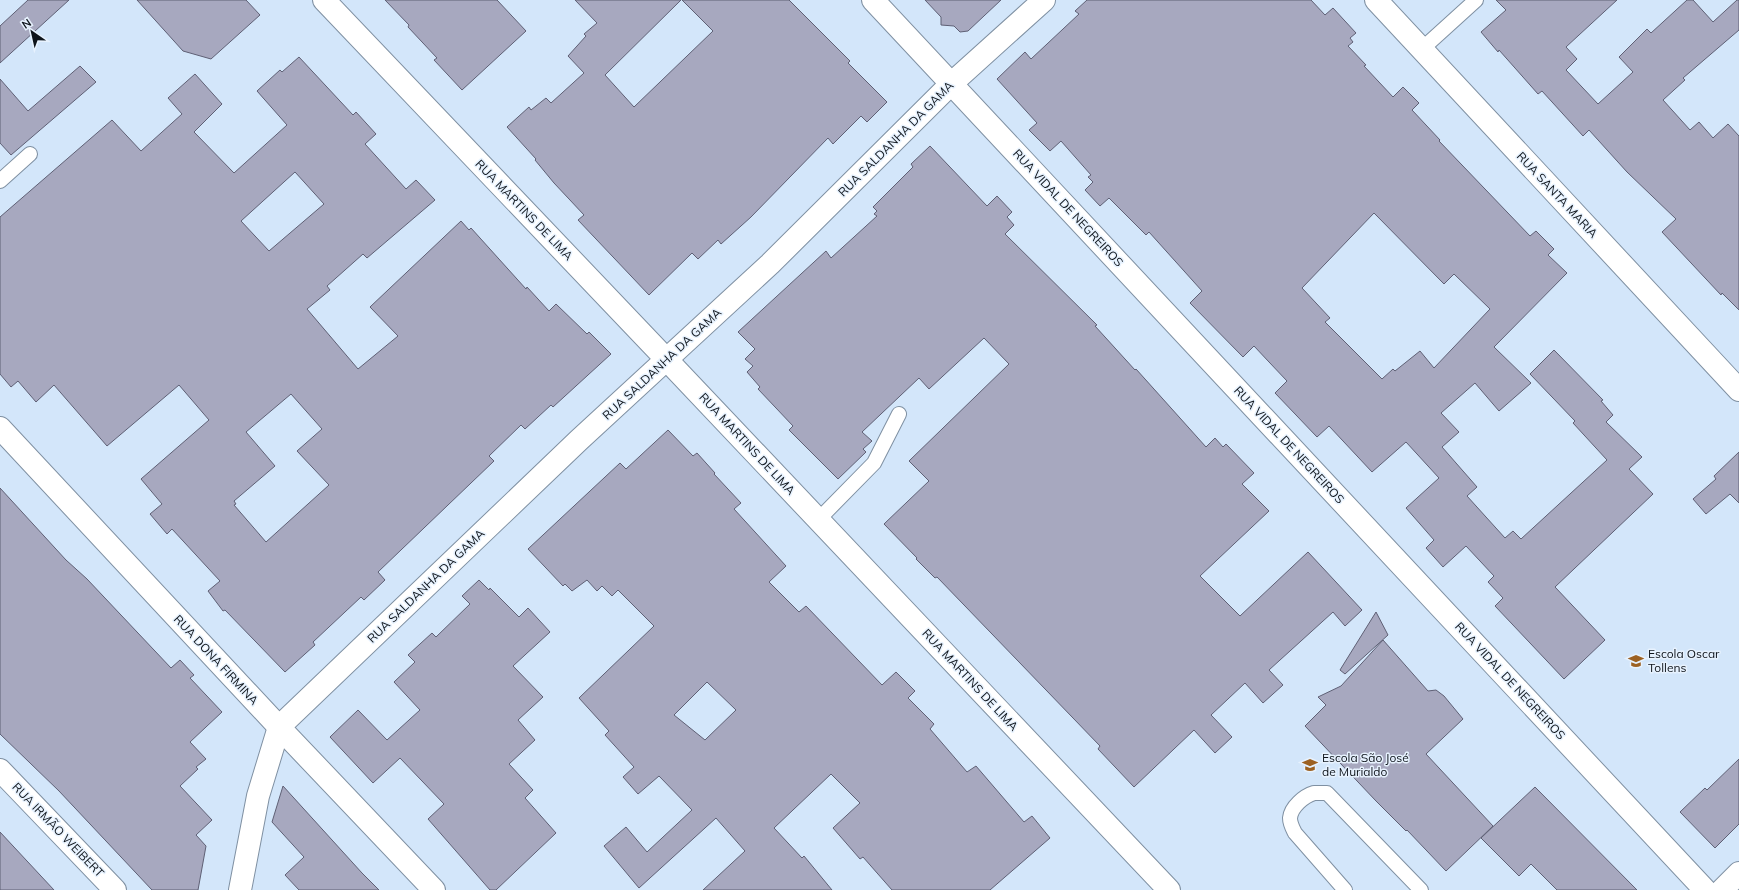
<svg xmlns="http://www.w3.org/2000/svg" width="1739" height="890" font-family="Mulish,sans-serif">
<rect width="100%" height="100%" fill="#d3e6fa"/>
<!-- building -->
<path fill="#a7a8bf" stroke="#5f6075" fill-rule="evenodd" d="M28,0H69L0,63V26Z
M137,0H246L260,15L211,59L183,51Z
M385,0H497L526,31L462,90L434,60L437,58L408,27L409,25Z
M575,0H681L605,75L634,107L713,31L682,0H789L850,61L848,63L887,102L867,122L861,116L833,144L828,138L751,217L721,244L718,240L698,259L692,253L649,295L578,220L584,215L554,183L535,160L536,159L507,127L529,107L531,110L546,98L551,103L584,73L568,56L586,36L584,34L597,23Z
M925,0H1001L968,31L960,32L954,26L941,25V17Z
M1087,0H1311L1325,15L1333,8L1356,33L1350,38L1353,42L1348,46L1366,65L1364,66L1393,97L1403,87L1419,103L1412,110L1440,140L1439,141L1530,236L1536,231L1554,249L1548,255L1567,273L1494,347L1531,383L1499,411L1475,383L1441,413L1459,432L1442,447L1477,487L1467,496L1505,538L1513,531L1521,539L1607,460L1573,423L1575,421L1530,374L1554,350L1603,400L1601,401L1613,415L1606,422L1642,457L1629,469L1653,494L1555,587L1605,640L1564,679L1495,606L1503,598L1488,582L1494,576L1466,546L1443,567L1426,548L1434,540L1406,508L1439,478L1406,442L1372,472L1329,426L1317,437L1275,393L1287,381L1269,362L1254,346L1243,357L1190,303L1202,291L1149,232L1146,235L1109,198L1100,206L1085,190L1093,182L1088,177L1091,175L1061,141L1050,151L1029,130L1037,123L997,79L1025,52L1031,59L1079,14L1075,11ZM1374,213L1444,284L1454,274L1490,309L1434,368L1420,351L1395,371L1393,369L1382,379L1325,322L1330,318L1302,288Z
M1496,0H1617L1566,47L1577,59L1566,70L1598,104L1633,72L1619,57L1647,29L1651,33L1687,0H1693L1713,22L1737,0H1739V30L1683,78L1685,80L1663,100L1690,130L1699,122L1713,138L1728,124L1739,136V310L1722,293L1721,295L1662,232L1676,219L1627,172L1589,130L1583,136L1542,91L1538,94L1499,50L1498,52L1481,32L1506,10Z
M299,57L353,115L356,112L376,134L365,144L406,189L416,180L435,200L367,258L363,254L327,286L330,290L307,309L358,369L398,336L370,307L461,221L469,230L471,228L526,289L527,287L549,311L556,304L587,334L589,332L611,354L553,407L551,405L525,429L521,425L489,456L494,461L378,572L385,580L364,600L361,597L313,642L315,645L285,672L225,610L223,611L208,591L220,581L172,529L167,534L150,514L162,504L141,479L209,420L179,385L107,446L54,385L36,402L18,381L11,387L0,374V217L112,120L141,151L182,114L168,98L195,74L222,104L194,132L234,173L287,125L257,91L280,70L282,72ZM295,172L324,204L269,251L241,221ZM291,394L322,429L297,451L329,485L266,542L234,505L236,504L234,501L275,466L246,432Z
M80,66L96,82L11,155L0,143V79L28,111Z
M930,146L987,206L997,196L1012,212L1007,217L1014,225L1005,234L1097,325L1095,326L1135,370L1136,369L1206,447L1215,438L1223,447L1226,444L1254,473L1242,484L1269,511L1200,576L1240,616L1308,552L1362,610L1345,626L1333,612L1269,670L1283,685L1263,703L1245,683L1211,715L1232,737L1215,753L1194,730L1134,787L1098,749L1100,746L937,577L935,578L916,559L917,558L884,524L929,481L909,461L1009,364L984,338L929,389L919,378L862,432L872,441L863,449L866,452L838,479L789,430L793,426L758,389L760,387L747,372L753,366L745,359L755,349L738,332L826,251L831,258L877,216L874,214L877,211L873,207L913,167L911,164Z
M668,430L693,456L697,453L715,473L714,474L741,503L734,509L786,566L769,582L799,612L806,606L882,685L896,672L915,691L908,698L934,724L930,729L967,772L976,766L1024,822L1032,816L1050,838L990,890H892L863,857L860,859L833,828L860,803L831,774L774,828L802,858L804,856L832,890H703L745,851L716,818L639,888L604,846L626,827L647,852L692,810L659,776L638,794L623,777L634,767L605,735L609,731L579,698L654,626L618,590L612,596L602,586L597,591L587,580L572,591L565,584L563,586L528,549L620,463L626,469ZM707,682L736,710L705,740L674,715Z
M1739,452V503L1730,494L1706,514L1693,499L1716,479L1714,476Z
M0,488L66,560L87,579L171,668L180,660L194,675L190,678L222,712L190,742L206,759L196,767L198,769L180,786L212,820L196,835L206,846L198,890H152L59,791L0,734Z
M479,580L489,590L490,588L519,617L528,608L550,632L513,666L543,697L518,720L535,740L509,764L533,790L525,798L556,833L496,890H490L428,819L444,804L400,758L373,783L330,737L358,710L387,740L420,710L394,682L415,662L408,655L432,633L436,637L470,604L462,596Z
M1376,612L1388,635L1345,674L1340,670Z
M1383,640L1428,691L1436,690L1444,696L1463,719L1426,754L1493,826L1446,871L1407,830L1406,831L1376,801L1305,726L1326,705L1318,697L1341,686Z
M1739,759V824L1715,848L1680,812L1705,788L1707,790Z
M283,786L362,873L379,890H299L285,875L304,857L272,822Z
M1535,787L1637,890H1557L1531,864L1519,876L1481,838Z
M0,832L54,890H0Z"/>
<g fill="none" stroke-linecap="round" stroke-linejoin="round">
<!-- lane casing -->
<g stroke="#7f90a2" stroke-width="16">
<path id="lane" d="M1422,49L1476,0
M0,181L30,154
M818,520L874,463L899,414
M1345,890L1295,833C1293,829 1290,824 1290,818C1291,807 1304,796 1314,793C1318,793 1323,793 1327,793L1421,890"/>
</g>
<!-- street casing -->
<g stroke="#7f90a2" stroke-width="24">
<path id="street" d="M873,0L1705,890
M1376,0L1739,390
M667,360L1169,890
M0,428L279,727
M0,770L115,890
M1722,890L1739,873"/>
</g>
<!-- secondary casing -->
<g stroke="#7f90a2" stroke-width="24">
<path id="secondary" d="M324,0L667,360
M279,727L434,890
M240,890L258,796L279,727L579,440L770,264L952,83L1044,0"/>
</g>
<!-- lane -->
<use href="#lane" stroke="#fff" stroke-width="14"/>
<!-- street -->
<use href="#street" stroke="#fff" stroke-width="22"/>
<!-- secondary -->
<use href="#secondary" stroke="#fff" stroke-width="22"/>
</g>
<!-- icons -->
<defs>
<g id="school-bare" transform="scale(1.2)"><path d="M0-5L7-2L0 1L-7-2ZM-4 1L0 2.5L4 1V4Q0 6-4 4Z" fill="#9c6122" stroke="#e7f2fe" stroke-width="2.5" paint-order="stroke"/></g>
</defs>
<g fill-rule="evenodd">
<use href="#school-bare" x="1636" y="661"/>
<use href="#school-bare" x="1310" y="765"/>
</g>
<g text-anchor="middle" stroke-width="3" stroke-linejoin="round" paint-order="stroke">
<!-- street labels -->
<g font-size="12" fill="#0e141b" stroke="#e7f2fe">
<text transform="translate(896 139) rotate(-45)" y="4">RUA SALDANHA DA GAMA</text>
<text transform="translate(1557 195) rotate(47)" y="4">RUA SANTA MARIA</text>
<text transform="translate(1068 208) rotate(47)" y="4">RUA VIDAL DE NEGREIROS</text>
<text transform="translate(524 210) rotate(46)" y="4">RUA MARTINS DE LIMA</text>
<text transform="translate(662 364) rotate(-43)" y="4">RUA SALDANHA DA GAMA</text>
<text transform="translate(747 444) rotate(47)" y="4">RUA MARTINS DE LIMA</text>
<text transform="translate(1289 445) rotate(47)" y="4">RUA VIDAL DE NEGREIROS</text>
<text transform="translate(426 586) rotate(-44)" y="4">RUA SALDANHA DA GAMA</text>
<text transform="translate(216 660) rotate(47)" y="4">RUA DONA FIRMINA</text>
<text transform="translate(970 680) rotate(47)" y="4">RUA MARTINS DE LIMA</text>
<text transform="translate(1510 681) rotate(47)" y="4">RUA VIDAL DE NEGREIROS</text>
<text transform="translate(58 830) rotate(46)" y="4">RUA IRMÃO WEIBERT</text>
</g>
<!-- poi labels -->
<g font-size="12" fill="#0e141b" stroke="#e7f2fe" text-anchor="start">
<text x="1648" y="658">Escola Oscar<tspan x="1648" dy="14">Tollens</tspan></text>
<text x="1322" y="762">Escola São José<tspan x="1322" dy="14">de Murialdo</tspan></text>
</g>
</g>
<!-- north arrow -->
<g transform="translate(32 32) rotate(326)" stroke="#e7f2fe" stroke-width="3" paint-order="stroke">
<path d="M0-3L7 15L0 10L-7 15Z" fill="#0e141b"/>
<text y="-6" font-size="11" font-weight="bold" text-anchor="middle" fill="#0e141b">N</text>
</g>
</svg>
